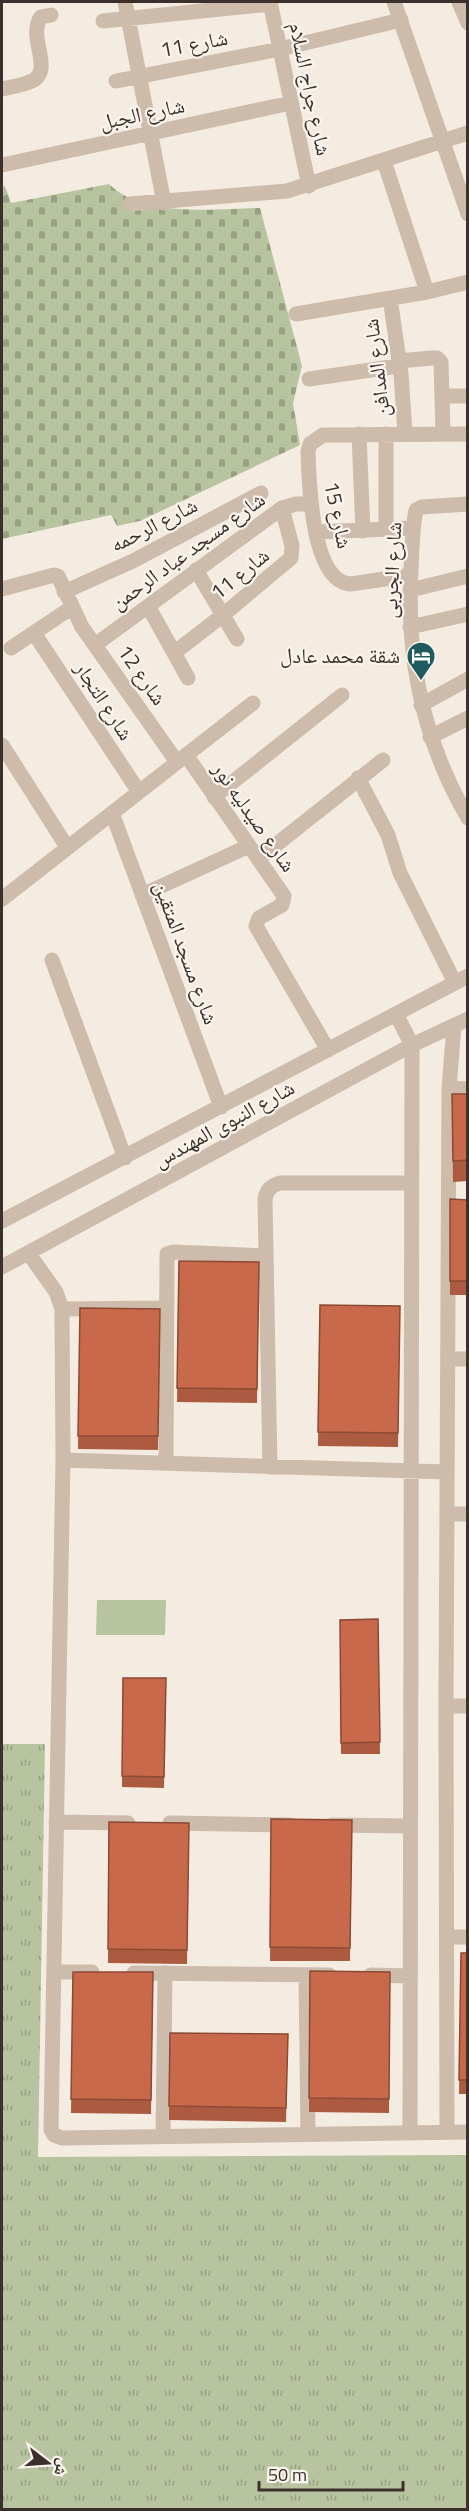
<svg xmlns="http://www.w3.org/2000/svg" width="469" height="2511" font-family="'Titillium Web','Noto Naskh Arabic',sans-serif">
<defs>
<pattern id="grass-tufts" width="24" height="20" patternUnits="userSpaceOnUse" patternTransform="scale(1.5)"><rect width="24" height="20" fill="#b8c4a0"/><path d="M3 7l-1-3M5 7V3M7 7l1-3M15 17l-1-3M17 17v-4M19 17l1-3" fill="none" stroke="#97a083"/></pattern>
<pattern id="cemetery-stones" width="16" height="16" patternUnits="userSpaceOnUse" patternTransform="scale(1.5)"><rect width="16" height="16" fill="#b8c4a0"/><path d="M2 7V4a2 2 0 0 1 4 0v3zM10 15v-3a2 2 0 0 1 4 0v3z" fill="#97a083"/></pattern>
</defs>
<rect width="100%" height="100%" fill="#f4ebe1"/>
<!-- grass -->
<path fill="url(#grass-tufts)" d="M2,1744H45L38,2157L467,2155V2509H2Z"/>
<!-- cemetery -->
<path fill="url(#cemetery-stones)" d="M109,184C142,218 216,209 260,208L302,366L293,403L300,445L140,521L117,526L111,515L2,539V187L5,186L11,203Z"/>
<!-- green -->
<path fill="#b8c4a0" d="M97,1600H166L165,1635H96Z"/>
<g fill="none" stroke-linecap="round" stroke-linejoin="round">
<!-- minor -->
<path stroke="#cdbbac" stroke-width="15" d="M125,2L164,203
M270,2L309,186
M394,2L468,214
M459,2L468,23
M103,21L271,4
M116,81L280,49L401,20
M2,89C12,87 25,85 34,80C53,68 27,36 41,17L51,15
M384,161L427,292
M2,165L291,103
M130,204L287,191L468,133
M390,298L401,374L405,433
M296,314L427,292L468,282
M398,361L432,358H437L441,362L443,433
M309,379L398,366
M443,396H468
M359,434L363,531
M468,504L422,507L416,510C412,529 412,550 411,570C406,658 423,741 468,818
M386,530V434
M317,532L413,528
M196,570L237,639
M411,575L351,584C311,582 309,481 308,452L310,444L323,435L468,434
M2,589L54,575L58,576L82,627L177,762
M410,590L468,576
M64,592L133,561L261,493
M148,606L188,678
M410,627L468,614
M34,633L139,792
M95,645L282,508L296,504H310
M11,648L71,608
M174,653L223,615L291,558L292,546L282,508
M421,705L468,679
M430,737L468,718
M2,745L67,847
M186,755L284,896L282,905L259,918L256,926L328,1050
M358,778L388,835L400,873L455,983
M214,797L342,695
M112,813L221,1107
M258,859L383,760
M142,895L249,846
M2,899L253,703
M52,960L125,1158
M396,1014L412,1045L410,2133
M449,1088L468,1089
M2,1221L468,976
M29,1254L56,1292L62,1309L63,1460L51,2130L54,2135L62,2138L468,2132
M2,1267L412,1045L468,1019
M62,1309L166,1308
M448,1359H468
M63,1460L447,1472
M166,1463L167,1254L174,1252L266,1256
M270,1467L265,1199C267,1189 271,1186 280,1183H411
M447,1514H468
M446,1706H468
M56,1822L128,1823
M170,1823L290,1825
M332,1825L410,1826
M447,1937H468
M54,1972H92
M134,1973L329,1975
M306,1975L308,2134
M371,1975L410,1976
M447,2132L446,1706L449,1088L454,1026
M163,2136L165,1973"/>
</g>
<!-- wall -->
<path fill="#ac5a40" d="M452,1094H468V1181L453,1182Z
M450,1199L468,1200V1295H450Z
M179,1261L259,1262L257,1403L177,1402Z
M320,1305L400,1306L398,1447L318,1446Z
M80,1308L160,1309L158,1450L78,1449Z
M378,1619L380,1754H341L340,1620Z
M123,1678H166L164,1788L122,1787Z
M271,1819L352,1820L350,1961H270Z
M109,1822L189,1823L187,1964L108,1963Z
M461,1953H468V2094H459Z
M310,1971L390,1972L389,2113L309,2112Z
M73,1972H153L151,2114L71,2113Z
M170,2033L288,2034L286,2122L169,2120Z"/>
<!-- building -->
<path fill="#c8694b" stroke="#8c4a34" stroke-width="1.5" d="M452,1094H468V1160L453,1161Z
M450,1199L468,1200V1281H450Z
M179,1261L259,1262L257,1389L177,1388Z
M320,1305L400,1306L398,1433L318,1432Z
M80,1308L160,1309L158,1436H78Z
M378,1619L380,1742L341,1743L340,1620Z
M123,1678H166L164,1777L122,1776Z
M271,1819L352,1820L350,1948L270,1947Z
M109,1822L189,1823L187,1950L108,1949Z
M461,1953H468V2080H459Z
M310,1971L390,1972L389,2099L309,2098Z
M73,1972H153L151,2100L71,2099Z
M170,2033L288,2034L286,2108L169,2106Z"/>
<!-- icons -->
<defs>
<g id="hotel-pin" transform="scale(1.5)"><path d="M0 17L-7.5 6A9.5 9.5 0 1 1 7.5 6Z" fill="#1f5a5e" stroke="#fbf5ee"/><path d="M-6-4.5h1.5V1H6V5H4.5V3h-9V5H-6ZM-4 0a1.8 1.8 0 1 1 3.6 0ZM.5 0V-2.5h3Q6-2.5 6 0Z" fill="#fff"/></g>
</defs>
<g fill-rule="evenodd">
<use href="#hotel-pin" x="421" y="656"/>
</g>
<g text-anchor="middle" stroke-width="4.5" stroke-linejoin="round" paint-order="stroke">
<!-- street labels -->
<g font-size="21" fill="#3b302b" stroke="#fbf5ee">
<text transform="translate(194 44) rotate(-11)" y="7">شارع 11</text>
<text transform="translate(310 89) rotate(78)" y="7">شارع جراج السلام</text>
<text transform="translate(142 114) rotate(-12)" y="7">شارع الجبل</text>
<text transform="translate(377 368) rotate(-97)" y="7">شارع المدافن</text>
<text transform="translate(338 515) rotate(78)" y="7">شارع 15</text>
<text transform="translate(154 525) rotate(-27)" y="7">شارع الرحمه</text>
<text transform="translate(188 551) rotate(-36)" y="7">شارع مسجد عباد الرحمن</text>
<text transform="translate(392 570) rotate(-87)" y="7">شارع الجربى</text>
<text transform="translate(240 574) rotate(-39)" y="7">شارع 11</text>
<text transform="translate(142 675) rotate(55)" y="7">شارع 12</text>
<text transform="translate(104 701) rotate(57)" y="7">شارع التجار</text>
<text transform="translate(254 817) rotate(55)" y="7">شارع صيدليه نور</text>
<text transform="translate(186 953) rotate(70)" y="7">شارع مسجد المتقين</text>
<text transform="translate(224 1124) rotate(-29)" y="7">شارع النبوى المهندس</text>
</g>
<!-- poi labels -->
<g font-size="21" fill="#3b302b" stroke="#fbf5ee" text-anchor="end">
<text x="400" y="663">شقة محمد عادل</text>
</g>
</g>
<!-- border -->
<rect width="469" height="2511" fill="none" stroke="#3b302b" stroke-width="6"/>
<!-- north arrow -->
<g transform="translate(48 2463) rotate(107)" stroke="#fbf5ee" stroke-width="4.5" paint-order="stroke">
<path d="M0-4.5L10 22L0 15L-10 22Z" fill="#3b302b"/>
<text y="-9" font-size="16" font-weight="bold" text-anchor="middle" fill="#3b302b">ش</text>
</g>
<!-- scale -->
<path d="M259 2481v9h144v-9" fill="none" stroke="#3b302b" stroke-width="3"/>
<text x="268" y="2481" font-size="18" fill="#3b302b" stroke="#fbf5ee" stroke-width="4.5" paint-order="stroke">50 m</text>
</svg>
